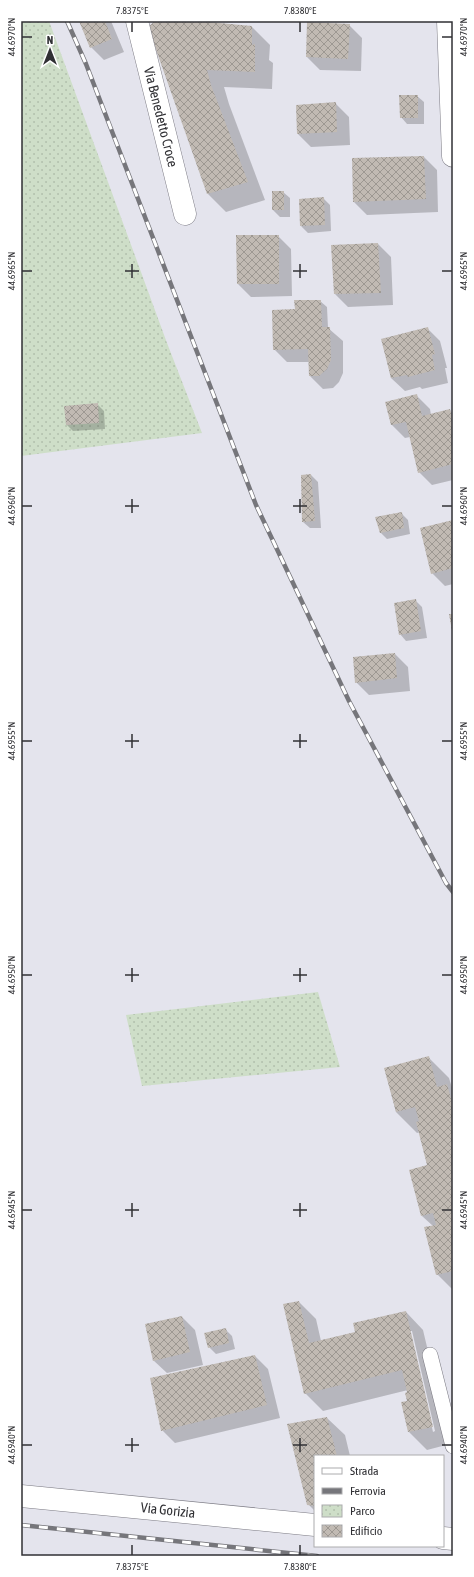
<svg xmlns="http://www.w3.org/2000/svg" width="474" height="1577" font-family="'Asap Condensed',sans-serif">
<defs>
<pattern id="park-dots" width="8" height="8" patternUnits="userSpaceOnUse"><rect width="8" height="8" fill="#cedec8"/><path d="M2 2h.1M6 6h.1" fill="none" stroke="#b1bfac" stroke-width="1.8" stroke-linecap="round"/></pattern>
<pattern id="building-cross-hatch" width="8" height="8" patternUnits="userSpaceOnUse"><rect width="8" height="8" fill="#c1bab3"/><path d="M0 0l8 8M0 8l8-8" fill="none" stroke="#9d9892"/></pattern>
</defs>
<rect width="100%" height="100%" fill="#e4e4ed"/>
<!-- park -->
<path fill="url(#park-dots)" d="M21,21H49L167,343L202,433L21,456Z
M318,992L340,1067L142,1086L126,1015Z"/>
<!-- shadow -->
<path fill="#0003" fill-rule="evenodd" d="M80,21H111L124,52L104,60L91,47Z
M156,21H188L252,27L270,45L269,60L273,63L272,89L224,87L229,104L265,200L226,212L208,194L149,28Z
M349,25L362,38L361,71L320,70L307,57Z
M417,96L424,102V124H407L401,117Z
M336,104L349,117L350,145L311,147L298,134L297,106Z
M424,157L437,170L438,212L367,215L354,202Z
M273,192H283L290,198V217H280L273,210Z
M323,198L330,205L331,231L308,233L301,226Z
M278,236L291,249L292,296L251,297L238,284Z
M378,244L391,257L393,305L348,307L335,294L332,246Z
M320,301L327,307L328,328L343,341V373L339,382L333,388L323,389L310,376L309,362H287L274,349L296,310Z
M427,328L440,341L447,368H445L448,383L422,389L420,387L405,391L391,378L382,339Z
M417,396L430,409L431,415L450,411L453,413V480L432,485L419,472L410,437L405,438L392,425Z
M97,404L104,411L105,429L73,431L66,424Z
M311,475L318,482L321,528H310L303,522Z
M401,513L408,520L410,534L387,539L380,532Z
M453,521V584L445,586L432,573Z
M416,601L422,607L427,638L406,641L400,634Z
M395,654L408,667L410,691L369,695L356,682Z
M428,1057L449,1078L453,1091V1290L437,1274L433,1226L422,1216L429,1166L420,1132L417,1133L396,1112L385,1069Z
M299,1302L316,1319L321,1341L356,1333L406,1312L423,1330L450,1444L427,1450L409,1432L402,1403L408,1402V1390L323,1411L305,1393ZM410,1331H412L435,1431L433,1432Z
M182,1317L195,1330L203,1365L167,1373L153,1360Z
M225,1329L232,1336L235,1349L216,1354L209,1347Z
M255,1356L268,1369L280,1418L175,1443L162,1430Z
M327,1418L345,1435L350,1456H315V1511L308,1504L288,1425Z"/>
<!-- building -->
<path fill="url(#building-cross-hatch)" d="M79,21H105L112,39L90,48Z
M155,21H198L252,26V45L255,44V72L207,70L211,85L248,182L207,194L148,27Z
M307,22L350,24L348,59L306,57Z
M399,95H418V118H400Z
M336,102L337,132L297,134L296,105Z
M424,156L426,199L353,202L352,158Z
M272,191H284V210H272Z
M324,197L325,225L300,226L299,199Z
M236,235H279V284H237Z
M378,243L381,293L334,294L331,245Z
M294,300H321L322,327H330L331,360L327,369L319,376H309L308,349L273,350L272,310L295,309Z
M428,327L435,354L432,355L435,370L408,377L407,375L391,378L381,339Z
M417,394L422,416L450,409L453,420V464L418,473L406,422L391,425L385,402Z
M98,403L99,423L66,425L64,406Z
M311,474L315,521L302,522L301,475Z
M402,512L404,528L380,533L375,517Z
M453,520V568L431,574L420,528Z
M416,599L421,631L399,635L394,603Z
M449,614H453V631H452Z
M395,653L397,678L355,683L353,657Z
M429,1056L437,1087L447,1084L453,1106V1271L436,1275L424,1227L436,1225L433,1213L421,1216L409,1170L427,1165L416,1122L419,1121L415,1107L396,1112L384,1068Z
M299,1301L309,1343L355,1332L353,1323L406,1311L433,1427L408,1432L401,1402L407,1401L405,1393L407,1392L402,1370L304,1394L283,1304Z
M182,1316L190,1352L153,1361L145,1324Z
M226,1328L229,1343L208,1348L204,1333Z
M255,1355L267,1405L161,1431L150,1378Z
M327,1417L337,1456H315V1506L307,1505L287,1424Z"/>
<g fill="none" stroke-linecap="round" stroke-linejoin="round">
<!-- lane casing -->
<g stroke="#7b7a83" stroke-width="16">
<path id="lane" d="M430,1355L453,1446"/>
</g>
<!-- street casing -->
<g stroke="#7b7a83" stroke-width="23">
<path id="street" d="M137,21L185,214
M448,21L453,156
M21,1496L315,1525
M443,1538L453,1539"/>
</g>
<!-- lane -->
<use href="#lane" stroke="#fff" stroke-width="15"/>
<!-- street -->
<use href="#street" stroke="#fff" stroke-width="22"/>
<!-- rail casing -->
<g stroke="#76767b" stroke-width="4.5">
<path id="rail" d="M67,21L86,64L256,505L349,701L446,883L453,892
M21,1525L317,1556"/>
</g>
<!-- rail -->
<use href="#rail" stroke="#fff" stroke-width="3" stroke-dasharray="9" stroke-linecap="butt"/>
</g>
<!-- ticks -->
<path fill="none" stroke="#303034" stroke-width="1.5" d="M132,22V32M300,22V32M22,37H32M442,37H452M132,264V278M300,264V278M22,271H32M125,271H139M293,271H307M442,271H452M132,499V513M300,499V513M22,506H32M125,506H139M293,506H307M442,506H452M132,734V748M300,734V748M22,741H32M125,741H139M293,741H307M442,741H452M132,968V982M300,968V982M22,975H32M125,975H139M293,975H307M442,975H452M132,1203V1217M300,1203V1217M22,1210H32M125,1210H139M293,1210H307M442,1210H452M132,1438V1452M300,1438V1452M22,1445H32M125,1445H139M293,1445H307M442,1445H452M132,1545V1555M300,1545V1555"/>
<g text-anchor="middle" stroke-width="3.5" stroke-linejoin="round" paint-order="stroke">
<!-- street labels -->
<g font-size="14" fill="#303034" stroke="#fff">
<text transform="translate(161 117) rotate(76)" y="5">Via Benedetto Croce</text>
<text transform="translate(168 1510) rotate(6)" y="5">Via Gorizia</text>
</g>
</g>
<!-- border -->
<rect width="474" height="1577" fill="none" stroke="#ffffff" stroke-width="44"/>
<!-- legend -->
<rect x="314" y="1455" width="130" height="92" fill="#ffffff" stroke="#acacae"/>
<rect x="322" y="1468" width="20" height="6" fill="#ffffff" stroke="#acacae"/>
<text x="350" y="1475" font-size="12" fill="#303034">Strada</text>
<rect x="322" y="1488" width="20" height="6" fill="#76767b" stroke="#acacae"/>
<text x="350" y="1495" font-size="12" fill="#303034">Ferrovia</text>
<rect x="322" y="1505" width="20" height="12" fill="url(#park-dots)" stroke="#acacae"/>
<text x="350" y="1515" font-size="12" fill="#303034">Parco</text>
<rect x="322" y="1525" width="20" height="12" fill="url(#building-cross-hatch)" stroke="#acacae"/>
<text x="350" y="1535" font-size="12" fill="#303034">Edificio</text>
<!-- north arrow -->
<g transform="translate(50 50)" stroke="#ffffff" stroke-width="3" paint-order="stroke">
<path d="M0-3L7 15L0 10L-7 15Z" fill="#303034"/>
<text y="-6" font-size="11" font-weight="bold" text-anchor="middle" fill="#303034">N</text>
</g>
<rect x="22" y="22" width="430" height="1533" fill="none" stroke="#303034" stroke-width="1.5"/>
<g font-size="10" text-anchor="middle" fill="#303034">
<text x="132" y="14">7.8375°E</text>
<text x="300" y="14">7.8380°E</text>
<text transform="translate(11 37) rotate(-90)" y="4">44.6970°N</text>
<text transform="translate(463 37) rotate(-90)" y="4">44.6970°N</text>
<text transform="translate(11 271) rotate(-90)" y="4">44.6965°N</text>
<text transform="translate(463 271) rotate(-90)" y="4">44.6965°N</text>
<text transform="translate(11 506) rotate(-90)" y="4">44.6960°N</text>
<text transform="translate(463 506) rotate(-90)" y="4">44.6960°N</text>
<text transform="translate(11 741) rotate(-90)" y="4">44.6955°N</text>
<text transform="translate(463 741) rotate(-90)" y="4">44.6955°N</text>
<text transform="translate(11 975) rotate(-90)" y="4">44.6950°N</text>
<text transform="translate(463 975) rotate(-90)" y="4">44.6950°N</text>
<text transform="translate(11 1210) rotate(-90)" y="4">44.6945°N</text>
<text transform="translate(463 1210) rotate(-90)" y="4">44.6945°N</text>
<text transform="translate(11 1445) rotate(-90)" y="4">44.6940°N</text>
<text transform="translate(463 1445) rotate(-90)" y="4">44.6940°N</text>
<text x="132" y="1570">7.8375°E</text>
<text x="300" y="1570">7.8380°E</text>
</g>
</svg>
